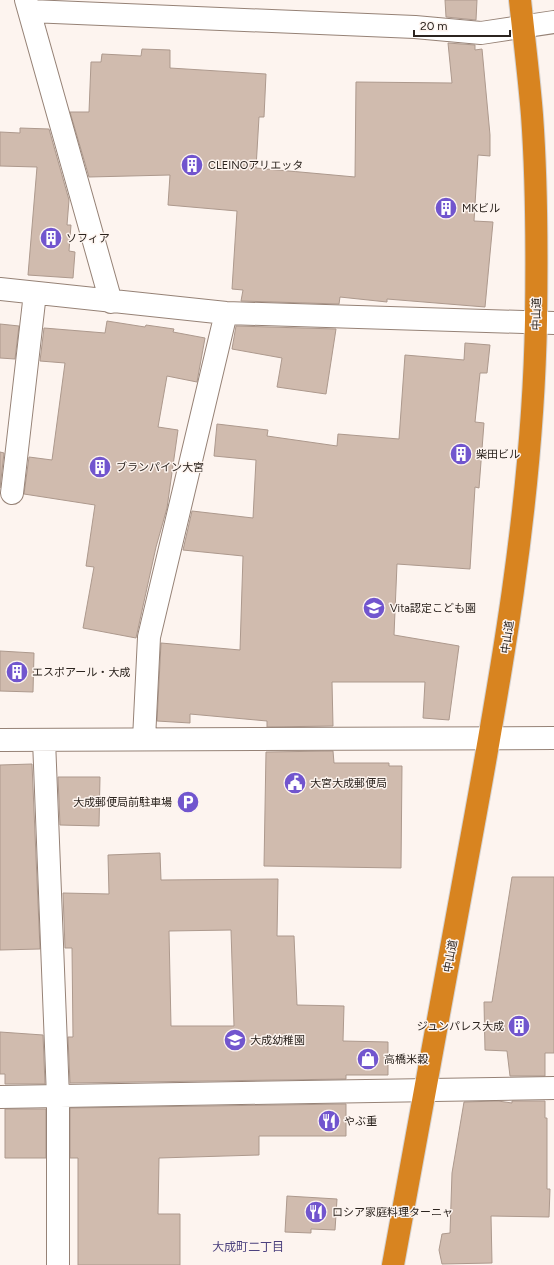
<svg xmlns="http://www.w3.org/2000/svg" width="554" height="1265" font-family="Figtree,'Noto Sans JP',sans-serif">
<rect width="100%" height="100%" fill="#fdf4ef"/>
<!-- building -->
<path fill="#d0bbae" stroke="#ad998d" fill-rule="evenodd" d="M445,0H477L476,20L446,17Z
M448,43L475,45V50L482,49L490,135V156L478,155L474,221L493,222L485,307L387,299V302L340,297L339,304L241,301L243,290L232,289L237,211L168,205L170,175L89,177L70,112H89L91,62H101L102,54L141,56L142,49L170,50V68L266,74L264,117H259L256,168L355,177L356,82L452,83Z
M20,128L49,129L69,200L67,225H71L69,251L75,252L73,278L28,275L37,167L0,166V132L20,133Z
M107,321L145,327L146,325L174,329L173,332L205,338L197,382L167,376L158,427L178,430L167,508L156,547L136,638L83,628L94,567L86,566L95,505L24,494L29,457L52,460L65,363L40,361L44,328L105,333Z
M0,324L19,326L15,359L0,358Z
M236,326L336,329L326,394L277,387L282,358L232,349Z
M465,343L490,345L487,373H480L475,422L484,423L479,488L475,487L470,569L397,564L394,635L459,646L449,720L423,718L425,682H332L333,726L267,727V721L190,714V723L157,721L161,643L240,650L243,556L183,550L192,511L253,518L256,460L214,456L217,424L268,430L267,436L337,446L338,434L399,439L405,355L464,360Z
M0,452L4,453L0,488Z
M0,651L34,653L33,692L0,691Z
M333,751L334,763H389V766H402L401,868L264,866L266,752Z
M32,764L40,949L0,950V765Z
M58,777H100L99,826L60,825Z
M160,853L161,880L278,879L277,936H294L297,1005L344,1006L343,1041L388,1042V1075H346V1079L70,1083L68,1037H73L72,948H65L63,893L109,894L108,855ZM231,930L234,1026H171L169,931Z
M512,877H554V1053H545V1076H510L507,1051L485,1050L484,1002H492Z
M0,1032L43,1035L45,1084H5V1074H0Z
M498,1101L512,1103V1101H545V1118H547V1189H550L549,1217L491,1216L492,1263L442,1264L439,1250L442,1234L450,1233L452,1173L464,1102Z
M346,1104V1136H259V1155L159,1158L158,1214H180V1265H78V1158H70V1108Z
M5,1109H46V1158H5Z
M287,1196L337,1199L335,1230L311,1229V1233L285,1232Z"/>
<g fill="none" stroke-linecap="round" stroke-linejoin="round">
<!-- minor casing -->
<g stroke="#968276" stroke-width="24">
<path id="minor" d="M26,0L111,302
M30,11L415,27L481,33L554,22
M0,289L226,313L554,323
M12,493L35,293
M144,739L149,637L226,313
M0,740L554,738
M44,740L58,1097V1265
M0,1097L554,1088"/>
</g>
<!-- highway casing -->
<g stroke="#d5d3d2" stroke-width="24">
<path id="highway" d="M393,1265C418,1130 442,996 467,861C500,683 533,502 536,320C537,252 537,183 532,115C529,77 524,38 520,0"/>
</g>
<!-- minor -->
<use href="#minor" stroke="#fff" stroke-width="22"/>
<!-- highway -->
<use href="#highway" stroke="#d88420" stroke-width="22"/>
</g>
<!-- icons -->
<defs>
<g id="building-disc" transform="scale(1.15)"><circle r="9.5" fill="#7155ce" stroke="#fdf4ef"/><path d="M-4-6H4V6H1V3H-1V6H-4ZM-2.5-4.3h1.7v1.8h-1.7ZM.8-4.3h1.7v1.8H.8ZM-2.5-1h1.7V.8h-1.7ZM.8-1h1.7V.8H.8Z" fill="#fff"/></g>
<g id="school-disc" transform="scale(1.15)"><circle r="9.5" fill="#7155ce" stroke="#fdf4ef"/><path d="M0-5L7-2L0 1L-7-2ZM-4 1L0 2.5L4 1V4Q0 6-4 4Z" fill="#fff"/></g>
<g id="civic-disc" transform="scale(1.15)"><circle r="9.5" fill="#7155ce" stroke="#fdf4ef"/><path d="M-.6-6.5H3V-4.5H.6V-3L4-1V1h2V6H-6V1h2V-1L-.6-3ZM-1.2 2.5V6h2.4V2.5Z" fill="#fff"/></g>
<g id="parking-disc" transform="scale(1.15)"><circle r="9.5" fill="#7155ce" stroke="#fdf4ef"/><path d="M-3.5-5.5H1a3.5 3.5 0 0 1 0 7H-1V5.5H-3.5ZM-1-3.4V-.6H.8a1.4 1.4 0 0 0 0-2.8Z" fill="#fff"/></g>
<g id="shop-disc" transform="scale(1.15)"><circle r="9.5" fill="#7155ce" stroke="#fdf4ef"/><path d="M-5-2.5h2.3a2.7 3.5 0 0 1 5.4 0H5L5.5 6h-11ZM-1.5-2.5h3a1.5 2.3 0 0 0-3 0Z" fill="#fff"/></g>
<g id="restaurant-disc" transform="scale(1.15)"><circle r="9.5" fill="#7155ce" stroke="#fdf4ef"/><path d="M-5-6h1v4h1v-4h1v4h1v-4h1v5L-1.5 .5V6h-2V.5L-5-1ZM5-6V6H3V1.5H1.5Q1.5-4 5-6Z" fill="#fff"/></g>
</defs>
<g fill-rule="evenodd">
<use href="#building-disc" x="192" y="165"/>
<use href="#building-disc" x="446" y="208"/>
<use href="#building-disc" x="51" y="238"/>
<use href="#building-disc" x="461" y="454"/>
<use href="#building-disc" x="100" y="467"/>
<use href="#school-disc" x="374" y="608"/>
<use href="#building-disc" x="17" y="672"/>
<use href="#civic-disc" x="295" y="783"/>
<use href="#parking-disc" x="188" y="802"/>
<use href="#building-disc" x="519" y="1026"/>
<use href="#school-disc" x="235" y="1040"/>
<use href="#shop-disc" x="368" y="1059"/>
<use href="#restaurant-disc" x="329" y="1121"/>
<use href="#restaurant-disc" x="316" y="1212"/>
</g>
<g text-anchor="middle" stroke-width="3" stroke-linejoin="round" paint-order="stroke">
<!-- poi labels -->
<g font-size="11" fill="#2c241f" stroke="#fdf4ef" text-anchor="start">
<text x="208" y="169">CLEINOアリエッタ</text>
<text x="462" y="212">MKビル</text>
<text x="66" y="242">ソフィア</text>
<text x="476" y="458">柴田ビル</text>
<text x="116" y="471">ブランパイン大宮</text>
<text x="390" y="612">Vita認定こども園</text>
<text x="32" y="676">エスポアール・大成</text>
<text x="310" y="787">大宮大成郵便局</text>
<text x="172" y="806" text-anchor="end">大成郵便局前駐車場</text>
<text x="504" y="1030" text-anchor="end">ジュンパレス大成</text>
<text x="250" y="1044">大成幼稚園</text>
<text x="384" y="1063">高橋米穀</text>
<text x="344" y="1125">やぶ重</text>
<text x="332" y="1216">ロシア家庭料理ターニャ</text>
</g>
<!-- street labels -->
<g font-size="11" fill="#2c241f" stroke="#fdf4ef">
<text transform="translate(536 314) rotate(-89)" y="4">中山道</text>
<text transform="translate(507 637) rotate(-82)" y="4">中山道</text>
<text transform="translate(450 956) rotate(-80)" y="4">中山道</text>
</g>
<!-- neighbourhood labels -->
<g font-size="12" fill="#4c417e" stroke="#fdf4ef">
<text x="248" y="1251">大成町二丁目</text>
</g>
</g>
<!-- scale -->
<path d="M414 30v6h96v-6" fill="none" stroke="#2c241f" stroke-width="2"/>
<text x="420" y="30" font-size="12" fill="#2c241f" stroke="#fdf4ef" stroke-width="3" paint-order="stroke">20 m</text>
</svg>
